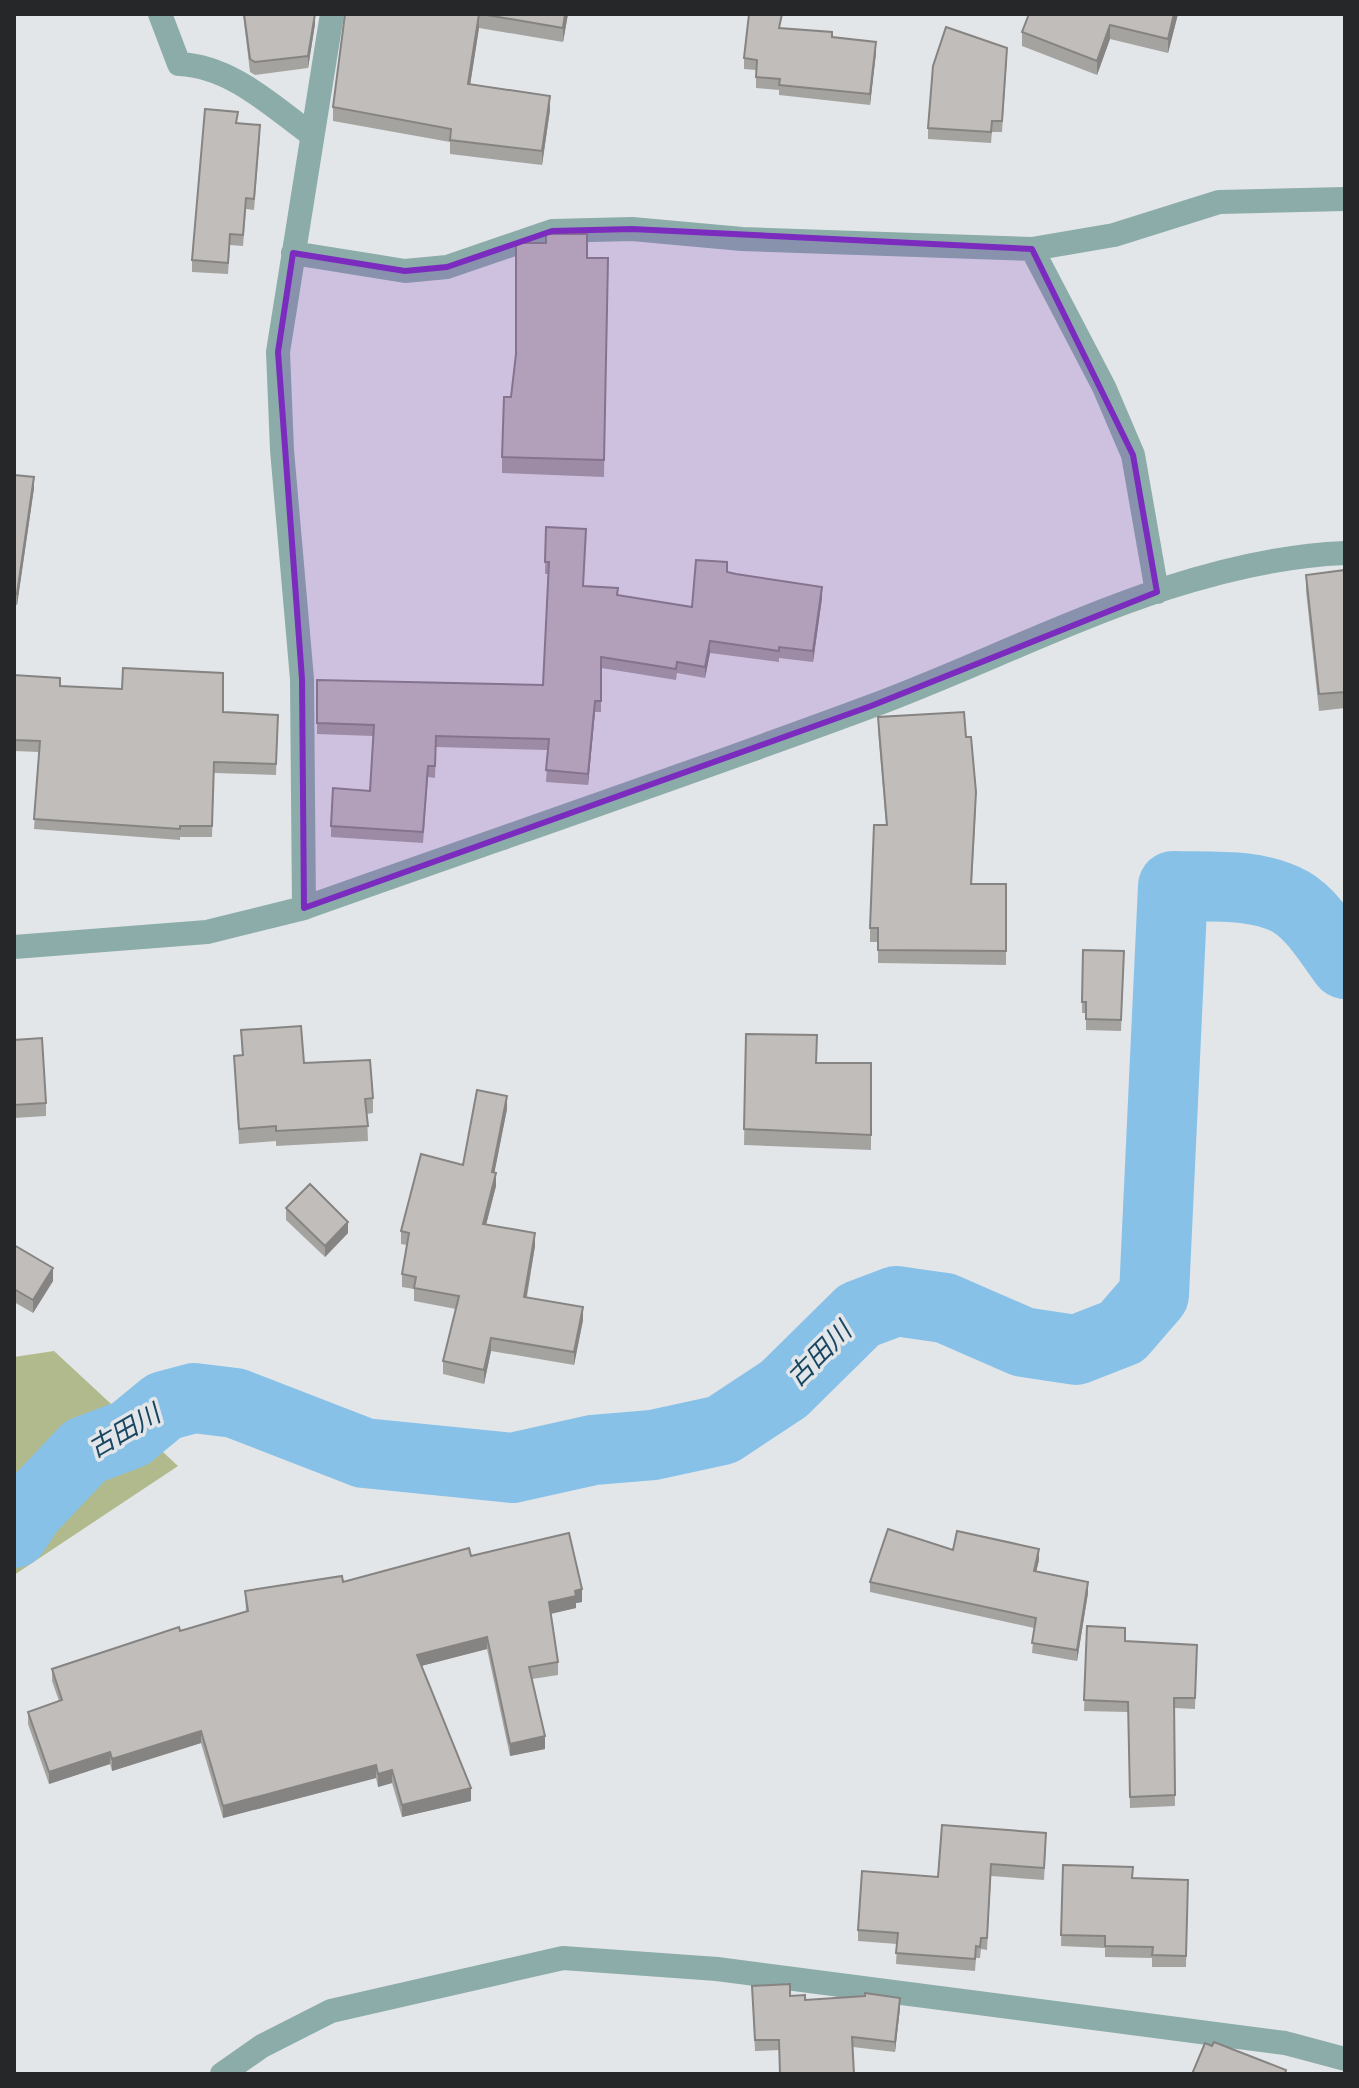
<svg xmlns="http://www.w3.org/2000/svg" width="1359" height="2088" font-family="Cabin,'Noto Sans JP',sans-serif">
<rect width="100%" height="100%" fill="#e3e6e9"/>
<!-- green -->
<path fill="#b1ba8c" d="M54,1351L178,1466L14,1575V1357Z"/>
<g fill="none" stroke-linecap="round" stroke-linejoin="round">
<!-- river -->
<path stroke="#88c1e8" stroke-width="70" d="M14,1533L29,1510L85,1451L130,1434L164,1406L194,1398L235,1403L364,1453L512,1468L593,1450L653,1445L722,1430L784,1389L859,1315L896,1301L945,1308L1023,1342L1076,1350L1122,1332L1154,1295L1173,886C1211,887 1257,883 1291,902C1313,915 1330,944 1345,964"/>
<!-- street -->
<path stroke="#8baca8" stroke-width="24" d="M160,14L179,64C231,66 272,106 312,135
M1032,249L1104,387L1133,455L1157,592
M293,253L405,271L447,267L552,231L632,229L742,239L1032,249L1114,235L1219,202L1345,199
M304,908L302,679L282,450L278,352L332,14
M14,947L207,932L304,908C492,841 681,777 869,707C1023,650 1178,560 1345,553
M222,2074L262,2046L331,2011L563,1958L717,1969L1285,2043L1345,2059"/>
</g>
<!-- wall -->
<path fill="#a5a3a0" d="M243,14H315V24L308,68L255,75L250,72Z
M345,14H568L563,42L479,28L470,85L550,110L542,165L450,154V142L333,121V107Z
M1178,14L1168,53L1110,39L1097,75L1022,46V32Z
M781,28L832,37L876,53L870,105L779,95V90L756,88V70L744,69V58Z
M1007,59L1002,132H992L991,143L928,139V128Z
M238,123L260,136L254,210L246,209L243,246L230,245L228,274L192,272V260Z
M587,258H608L604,477L502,473V457L511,397Z
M14,475L34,488L17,605H14Z
M546,527L583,586L617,595L692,607L727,572L822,598L813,662L779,658V662L710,653L705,678L677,673L676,680L601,668V712H595L588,785L546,782L548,750L436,747L435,778L428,777L423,843L331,837V826L370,791L373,736L317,734V680L543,685L548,574H545Z
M1345,570V708L1319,711L1306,591V575Z
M14,675L60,686L223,712L278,715L276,775L214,773L212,837H180V840L34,829L39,752L14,751Z
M878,717L966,737L976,806L972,884H1006V965L878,963V942H870V928L886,825L878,730Z
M1083,950L1124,951L1121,1031L1086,1030V1013H1082Z
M241,1030L373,1098V1113L367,1114L368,1141L276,1146V1141L239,1144L234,1056L242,1055Z
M746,1034L817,1063H871V1150L744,1145Z
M14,1040L46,1103V1116L14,1118Z
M507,1109L494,1173L496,1186L486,1224L535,1246L527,1297L583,1320L574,1365L491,1351L484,1384L443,1374V1361L456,1309L414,1301V1289L402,1287V1274L407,1245L401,1244V1231L463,1165Z
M286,1208L348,1233L325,1257L286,1220Z
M14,1245L53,1281L33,1313L14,1302Z
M953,1550L1039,1560L1036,1571L1088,1593L1077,1661L1032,1653L1034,1628L870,1592V1582Z
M471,1556L582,1602L576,1603V1608L551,1614L558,1662V1675L532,1679L545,1749L510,1756L487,1649L421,1666L471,1801L402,1817L392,1783L378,1787L376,1778L223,1818L201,1743L112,1771L110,1764L49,1784L28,1724V1712L59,1701L52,1681V1669L246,1612L245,1591L343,1582Z
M1087,1626L1125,1641L1197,1645L1195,1709L1174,1708L1175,1806L1130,1808L1128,1712L1084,1711Z
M1046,1844L1044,1880L991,1876L987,1950L981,1949L980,1958H976L975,1971L896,1964L897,1944L858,1941V1930L938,1877Z
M1063,1865L1133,1878L1188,1880L1186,1967H1152V1958L1105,1957V1948L1061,1946Z
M752,1986L805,2000L900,2008L895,2052L853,2047L755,2051Z"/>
<!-- shaded-wall -->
<path fill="#868482" d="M315,14V24L308,68V56Z
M479,14V28L468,98V84Z
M565,14H568L563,42V28Z
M1174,14H1178L1168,53V39Z
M1110,25V39L1097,75V61Z
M876,42V53L870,105V94Z
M550,96V110L542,165V151Z
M34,477V488L17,605V594Z
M822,587V598L813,662V651Z
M710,641V653L705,678V667Z
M595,701V712L588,785V774Z
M507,1096V1109L492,1185V1172Z
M496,1173V1186L483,1237V1224Z
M348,1222V1233L325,1257V1246Z
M535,1233V1246L524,1310V1297Z
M53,1268V1281L33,1313V1300Z
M583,1307V1320L574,1365V1352Z
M491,1338V1351L484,1384V1370Z
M1039,1549V1560L1034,1581V1571Z
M1088,1582V1593L1077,1661V1650Z
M582,1589V1602L576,1603V1608L549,1614V1602Z
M487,1637V1649L417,1667V1655Z
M201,1731V1743L112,1771V1759Z
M545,1736V1749L510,1756V1744Z
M110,1752V1764L49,1784V1772Z
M376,1765V1778L223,1818V1806Z
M392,1770V1783L378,1787V1774Z
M471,1788V1801L402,1817V1805Z
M900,1998V2008L895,2052V2042Z"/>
<!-- building -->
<path fill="#c0bdba" stroke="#868482" stroke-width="2" d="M244,14H315L308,56L255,62L250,59Z
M345,14H479L468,84L550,96L542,151L450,140L451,129L333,107Z
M481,14H565L563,28Z
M749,14H782L779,28L832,32V37L876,42L870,94L779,85L780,79L756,77L757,60L744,58Z
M1029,14H1174L1168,39L1110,25L1097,61L1022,32Z
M946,27L1007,48L1002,121H992L991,132L928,128L933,66Z
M205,109L238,112L236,123L260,125L254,199L246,198L243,235L230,234L228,263L192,260Z
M546,234H587V258H608L604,460L502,457L504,397H511L516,354V243H546Z
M14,475L34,477L17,594H14Z
M546,527L586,529L583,586L618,588L617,595L692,607L696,560L727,562V572L736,574L822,587L813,651L779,647V651L710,641L705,667L677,662L676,669L601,657V701H595L588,774L546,770L549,739L436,736L435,766H428L423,832L331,826L333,788L370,791L374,725L317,723V680L543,685L549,562H545Z
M1345,570V692L1319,694L1306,575Z
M123,668L223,673V712L278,715L276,764L214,762L212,826H180V829L34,819L40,741L14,740V675L60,678V686L122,689Z
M964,712L966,737H971L976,792L971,884H1006V951L878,950V928H870L874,825H887L878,717Z
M1083,950L1124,951L1121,1020L1086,1019V1002H1082Z
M301,1026L304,1063L370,1060L373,1098L365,1099L368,1126L276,1131V1126L239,1129L234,1056L243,1055L241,1030Z
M746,1034L817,1035L816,1063H871V1135L744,1129Z
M42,1038L46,1103L14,1105V1040Z
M477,1090L507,1096L492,1172L496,1173L483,1224L535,1233L524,1297L583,1307L574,1352L491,1338L484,1370L443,1361L459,1296L414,1288L416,1277L402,1274L409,1233L401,1231L421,1154L463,1165Z
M310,1184L348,1222L325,1246L286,1208Z
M14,1245L53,1268L33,1300L14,1289Z
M888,1529L953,1550L957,1531L1039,1549L1034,1571L1088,1582L1077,1650L1032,1643L1036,1618L870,1582Z
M569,1533L582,1589L575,1591L576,1596L549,1602L558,1662L529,1667L545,1736L510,1744L487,1637L417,1655L471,1788L402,1805L392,1770L378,1774L376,1765L223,1806L201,1731L112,1759L110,1752L49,1772L28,1712L62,1700L52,1669L179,1627L180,1631L248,1611L245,1591L342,1576L343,1582L469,1548L471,1556Z
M1087,1626L1125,1628V1641L1197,1645L1195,1698H1174L1175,1795L1130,1797L1128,1702L1084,1700Z
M942,1825L1046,1833L1044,1868L991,1864L987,1938H981L980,1947L976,1946L975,1959L896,1953L898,1933L858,1930L862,1871L938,1877Z
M1063,1865L1133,1867L1132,1878L1188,1880L1186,1956L1152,1955L1153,1947L1105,1946V1936L1061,1935Z
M790,1984V1996L805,1995V2000L865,1996V1993L900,1998L895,2042L852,2037L854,2074H780L779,2040H755L752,1986Z
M1214,2042L1286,2070L1285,2074H1192L1205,2043L1212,2046Z"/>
<!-- marked area -->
<path fill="#7b2cbf" fill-opacity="0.2" stroke="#7b2cbf" stroke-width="6" stroke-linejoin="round" d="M632,229L1032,249L1133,455L1157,592L871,706L304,908L302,679L278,352L293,253L405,271L447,267L552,231Z"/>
<g text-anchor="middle" stroke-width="7" stroke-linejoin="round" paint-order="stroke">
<!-- water labels -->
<g font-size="26" font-style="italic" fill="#194661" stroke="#e3e6e9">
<text transform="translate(819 1354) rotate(-45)" y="9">古田川</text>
<text transform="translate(124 1431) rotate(-30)" y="9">古田川</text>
</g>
</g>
<!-- border -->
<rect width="1359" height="2088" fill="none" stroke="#262728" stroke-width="32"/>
</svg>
